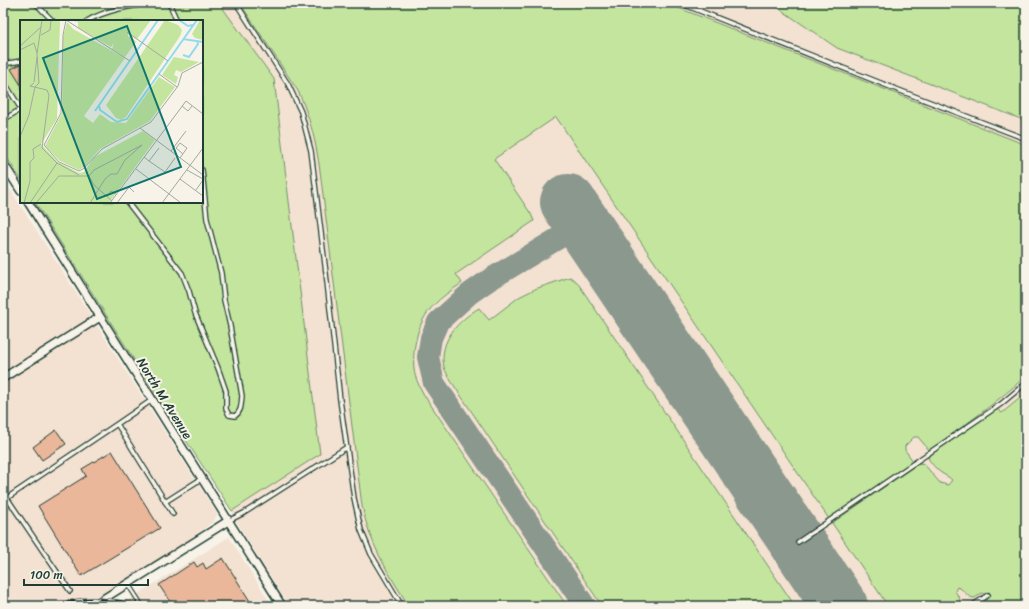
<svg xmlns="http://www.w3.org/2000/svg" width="1029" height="609" font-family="Sriracha,sans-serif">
<rect width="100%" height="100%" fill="#f7f3e8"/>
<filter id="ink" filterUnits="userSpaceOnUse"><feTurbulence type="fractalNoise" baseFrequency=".025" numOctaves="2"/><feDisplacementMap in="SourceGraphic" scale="8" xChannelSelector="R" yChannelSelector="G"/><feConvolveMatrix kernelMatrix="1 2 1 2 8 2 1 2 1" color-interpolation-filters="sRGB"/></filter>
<g filter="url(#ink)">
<!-- built -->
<path fill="#f3e1d1" d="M219,3H771L837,48L1026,121V606H289L239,526L232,511L320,453Z
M3,178L217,514L214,521L100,606H3Z
M229,537L272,606H119Z"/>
<!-- green -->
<path fill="#c3e59e" stroke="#719169" d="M3,3H219L274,79L320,454L232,511L157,396L35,202H202V21H21V180L3,151Z
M240,3H666L1026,145V376C996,403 964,426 931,449L929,450L918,437H914L905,446V450L913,461L829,519L556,117L494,159L531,214L534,221L456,274L462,283C452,290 441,297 433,306C418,321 412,348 414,369C415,379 420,387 424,395L567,606H409C388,573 370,545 362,506L320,171C316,142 310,117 298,91Z
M771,3H1026V121L837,48Z
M570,277L577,282L795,606H602L451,381C449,377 445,371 444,367C438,341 459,320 479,308L489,320L519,297L535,289Z
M1026,393V606H975L987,597L986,595L982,593L975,598C966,598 965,589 957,587L955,591L960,599L958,606H888L832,523L919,463L924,464L940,483L948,485L952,480C948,476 944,475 940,472C935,468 931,463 928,458L929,456L997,409L1002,413Z"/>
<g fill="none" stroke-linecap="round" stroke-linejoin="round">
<!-- taxiway -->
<path stroke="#8b988e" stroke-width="22" d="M585,606L434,383L428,357L431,338L438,322L469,294L489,280L567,233C577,231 586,234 594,240"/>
<!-- runway -->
<path stroke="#8b988e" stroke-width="56" d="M568,202L840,606"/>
</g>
<!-- building -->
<path fill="#eab79b" stroke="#1f3d34" d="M21,64V85L11,69Z
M56,430L66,444L42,460L33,447Z
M112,451L160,528L81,576L38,506L86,476L82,469Z
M223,558L253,606H173L159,585L194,562L197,567L203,563L206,569Z"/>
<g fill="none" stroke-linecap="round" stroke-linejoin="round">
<!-- lane casing -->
<g stroke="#1f3d34" stroke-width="6">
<path id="lane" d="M35,3L53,21
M169,3L177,21
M236,3L288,84L301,112L311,151L326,273L340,400L354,498L361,530L371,554L402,606
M680,3L888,86L1026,139
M87,21C106,10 130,6 152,3
M3,64L21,61
M3,80L21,109L3,120
M127,202L182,273L189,291L195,313L218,368L226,391V409L229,415L235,416C242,411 241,404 242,396L230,326L224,300L221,273L207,219L202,170
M152,400L117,424L173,514
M165,502L201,479
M228,521L244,513L347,447
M798,542L1001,404L1026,383
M128,584L142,606
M70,591L7,498L117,424
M972,606L988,595"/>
</g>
<!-- street casing -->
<g stroke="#1f3d34" stroke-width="10">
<path id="street" d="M3,163L21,191
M28,202L282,606
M3,378L100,317
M92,606L228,521"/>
</g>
<!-- lane -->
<use href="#lane" stroke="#f7f3e8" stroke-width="3.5"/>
<!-- street -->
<use href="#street" stroke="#f7f3e8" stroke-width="7"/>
<!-- rail casing -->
<g stroke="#1f3d34" stroke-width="4">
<path id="rail" d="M60,606C65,604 70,602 75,601C93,597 122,601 139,606"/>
</g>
<!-- rail -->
<use href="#rail" stroke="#f7f3e8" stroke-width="2.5" stroke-dasharray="8" stroke-linecap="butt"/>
</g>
</g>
<g text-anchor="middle" stroke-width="4" stroke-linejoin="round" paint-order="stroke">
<!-- street labels -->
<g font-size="13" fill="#1f3d34" stroke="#f7f3e8">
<text transform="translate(165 398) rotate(58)" y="5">North M Avenue</text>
</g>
</g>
<!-- overview -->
<g transform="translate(20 20)">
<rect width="183" height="183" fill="#f7f3e8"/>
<path d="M0,0H40L37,99L21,124L38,142L59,153L64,152L74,137L123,111L135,120L89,183H0ZM49,0H131L117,19L108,14V17L111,16L116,22L105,37L92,29L94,23L91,27L58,8V2ZM145,0L158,5L162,10L160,16L106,97L101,100L96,98L86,85ZM180,0H183V20L175,18L172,14ZM47,2L53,9L105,38L64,96L73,103L80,94L91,102L106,103L139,57L155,67L130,101L80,129L64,147L59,150L40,141L25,126L42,93L43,17ZM154,37L179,42L161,52L156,50L154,55L158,57L156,64L142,55Z" fill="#c3e59e"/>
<path fill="none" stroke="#90dbf0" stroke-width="2" d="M159,0L168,6L173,5M163,19L183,22M163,35L169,37L178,24L177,21M79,85L80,90L97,102L107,99L177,0M75,91L138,0"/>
<path fill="none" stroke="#a1aaa0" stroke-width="1" d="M46,0L43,15L41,93L24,125L39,142L59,151L63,149L82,129L131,102L158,66L162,53L183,42M46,0L110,41M107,12L148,41M21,15L30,10L31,0M0,26L21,7M0,30L14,23L17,33M139,54L157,67M14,62L17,37M14,63L10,66L27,70L29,75L22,128L37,143L59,155M162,86L168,91L172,86M120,108L183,155M0,117L9,95L15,67L19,63L17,34L22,0M151,131L166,111M124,137L129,141L139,128M160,138L167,128L160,123L156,128L163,134M129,141L145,152L155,138M116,149L161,183M167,150L183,159M69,156L74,165L92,181M160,159L183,176M176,170L183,160M87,177L91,171L96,174M4,183L10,161V142L14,138L13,129L21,124M10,183L37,143M16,183L39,156H69L74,150L122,125L105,140L97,154H91L85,159L70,183M90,183L166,81L183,94M97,183L109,167L114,172M142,183L183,128"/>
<path fill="#0f766e" fill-opacity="0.15" stroke="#0f766e" stroke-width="2" d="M107,6L161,147L77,179L23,38Z"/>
<rect width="183" height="183" fill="none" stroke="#1f3d34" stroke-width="2"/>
</g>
<!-- margin -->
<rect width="1029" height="609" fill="none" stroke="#f7f3e8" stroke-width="16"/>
<rect x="8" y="8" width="1013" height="593" fill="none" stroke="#1f3d34" stroke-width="1.5" filter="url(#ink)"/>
<!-- scale -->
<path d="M24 579v6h124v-6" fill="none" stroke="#1f3d34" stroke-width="2"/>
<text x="30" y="579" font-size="12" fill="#1f3d34" stroke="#f7f3e8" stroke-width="3" paint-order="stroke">100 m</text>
</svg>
